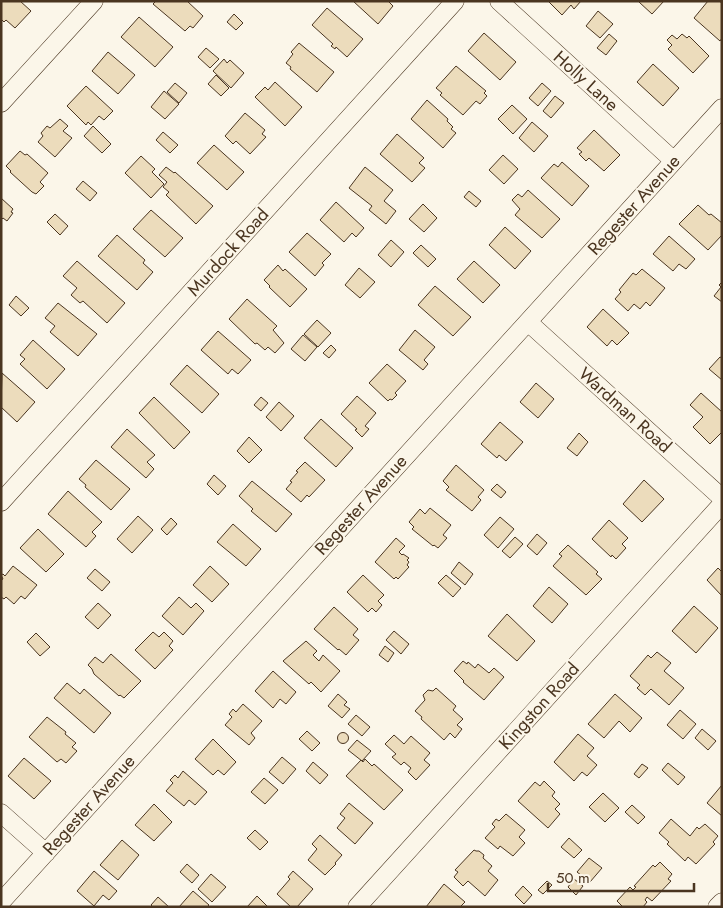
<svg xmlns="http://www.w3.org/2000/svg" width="723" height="908" font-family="Jost,sans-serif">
<rect width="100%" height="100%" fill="#fbf6e9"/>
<!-- building -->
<path fill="#ecdcbc" stroke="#4a3520" d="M1,1H20L31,11L15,28L6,20L4,22L1,19Z
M156,1H187L203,16L193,28L190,26L185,31L153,4Z
M353,1H388L393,6L378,24Z
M548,1H581L574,9L571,5L562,15Z
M640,1H664L652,14L639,2Z
M708,1H719L722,3V38L720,41L694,18Z
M327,8L363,39L347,57L336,47L335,49L331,46L333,44L312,25Z
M598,11L613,24L600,38L586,26Z
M234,14L243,23L236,30L227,22Z
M139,17L173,47L155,67L121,37Z
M484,33L516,62L500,80L468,51Z
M609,34L617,41L606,55L597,48Z
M682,34L687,38L689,36L709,56L693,73L668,49L672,45L667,40L672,35L677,39Z
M299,43L334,72L317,92L290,69L291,67L286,63L293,54L291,52Z
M206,48L219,59L210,68L198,57Z
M108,52L135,75L118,94L92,71Z
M224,59L227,63L230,60L244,73L231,88L213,71Z
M653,64L679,88L663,106L637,82Z
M456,66L486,91L484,93L487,96L480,104L476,101L463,115L440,95L442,93L436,88Z
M216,75L229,88L221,96L208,84Z
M275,82L302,107L285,126L255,97L265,87L268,90Z
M175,83L187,93L179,103L167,92Z
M542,83L551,91L538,106L529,98Z
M86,86L113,111L104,120L99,116L91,125L88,122L86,125L67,106Z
M164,91L179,104L165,119L151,107Z
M555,96L564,103L551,118L543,111Z
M427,100L448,119L447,121L453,127L451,129L456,133L443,148L411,119Z
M512,105L527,119L513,134L498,119Z
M245,113L265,130L262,134L266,137L250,154L236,141L233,144L225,136Z
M60,119L68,126L63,131L72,138L55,157L38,142L43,136L41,133L47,126L50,128Z
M532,122L548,136L534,152L519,138Z
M93,126L111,144L102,153L84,136Z
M594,130L620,155L604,171L589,158L586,161L579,154L582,152L577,148Z
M163,132L178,145L170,153L156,140Z
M397,134L424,158L419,163L425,168L412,182L380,154Z
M214,145L244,172L227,190L197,163Z
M20,151L25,155L27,154L48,173L40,182L44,186L36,194L32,192L10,172L11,171L6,166Z
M503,155L518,169L504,184L489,170Z
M141,156L155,169L152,172L164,184L151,198L125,173Z
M562,162L589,186L572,206L541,178L554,164L558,167Z
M166,167L174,173L175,172L213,206L196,224L166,195L169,192L163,187L167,182L159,175Z
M365,167L393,190L384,201L396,211L386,224L369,210L372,206L349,188Z
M83,181L97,193L90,201L76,189Z
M528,190L560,219L542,238L515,215L520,209L512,200L518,194L522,197Z
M469,191L481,201L476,207L464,197Z
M1,198L13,209L11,212L13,213L7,221L3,218L1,220Z
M336,202L364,228L356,237L352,233L344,242L320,220Z
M423,204L437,218L424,232L409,219Z
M698,205L709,215L711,214L722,223V235L708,250L679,224Z
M151,210L183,238L165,257L133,229Z
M55,214L68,226L60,235L47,222Z
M505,227L531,251L515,269L489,245Z
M307,233L331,254L322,263L324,265L315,276L289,252Z
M117,235L145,260L143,263L153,272L137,290L98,256Z
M669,236L695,259L686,269L679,264L673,271L653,254Z
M391,240L404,252L391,267L378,255Z
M421,245L436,259L428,267L413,253Z
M77,261L125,303L107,323L83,301L80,303L71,295L77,288L63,276Z
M474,261L500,285L483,303L457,279Z
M278,265L283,271L285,269L307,289L290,307L269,287L270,286L264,280Z
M359,268L375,282L360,298L345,285Z
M642,269L665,288L650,306L646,302L640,309L634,304L628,311L615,299L621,292L619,290L633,273L636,275Z
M722,282V302L714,296L721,287L719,285Z
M435,286L471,317L453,336L418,305Z
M16,296L29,308L21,316L9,305Z
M247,299L277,326L273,330L284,343L275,353L268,347L265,350L257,343L255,344L229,319Z
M58,303L97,334L78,356L50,332L55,326L45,318Z
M603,309L629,333L617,345L612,340L607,346L587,327Z
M317,320L331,333L318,347L304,334Z
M415,330L435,347L424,360L428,364L423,370L399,350Z
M218,331L251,360L238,374L232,369L228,374L201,350Z
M303,335L317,347L305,361L291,349Z
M33,340L65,369L47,389L20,364L25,359L20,355Z
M331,345L336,350L329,358L323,353Z
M720,357L722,358V380L709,369Z
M387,364L406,381L395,393L397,395L392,400L390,399L388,401L369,383Z
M187,365L219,394L202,413L170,384Z
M2,373L35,402L17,422L1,407Z
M536,383L554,399L538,418L520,402Z
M701,393L722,412V432L710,444L693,427L703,417L690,405Z
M357,396L376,413L365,426L369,429L362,437L355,430L357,429L341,414Z
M154,397L190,432L174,449L139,413Z
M261,397L268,403L261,411L254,405Z
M279,402L294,416L281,431L266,417Z
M321,419L353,448L336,467L304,438Z
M500,422L523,442L506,461L499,455L497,458L481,444Z
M127,429L155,455L147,462L154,469L146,478L111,447Z
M579,433L588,442L577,456L567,448Z
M249,437L262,450L249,463L237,451Z
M96,460L130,489L111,510L85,487L86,485L79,479Z
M305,462L325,480L309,497L307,495L301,502L286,489L292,482L290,481L298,472L296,471Z
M456,465L484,490L478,497L481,500L472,511L446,490L449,487L443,481Z
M214,475L226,486L218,495L207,484Z
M644,480L664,499L642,522L623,504Z
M252,481L292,514L276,532L251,511L253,509L239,496Z
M497,484L506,492L501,498L491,490Z
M68,491L102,522L92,532L96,536L86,547L48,514Z
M430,508L451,525L443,535L447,538L438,548L434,545L433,546L412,529L414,527L409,522L420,509L425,514Z
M138,516L153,530L132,553L117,539Z
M500,517L514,529L498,548L484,535Z
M171,518L177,524L167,535L161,529Z
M609,520L628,538L622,544L626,548L616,559L612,555L611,557L592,539Z
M233,524L261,549L246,566L217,542Z
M38,529L64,554L46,572L20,548Z
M537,534L547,543L537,555L527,546Z
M515,537L523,544L510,558L502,551Z
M396,538L405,546L399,552L402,555L403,554L409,558L407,560L409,562L407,565L409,567L398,579L396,577L394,579L375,562Z
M568,545L598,572L596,574L602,579L586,595L553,566L562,556L559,554Z
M459,562L473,574L465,585L451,573Z
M13,566L37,585L25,599L21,596L14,604L6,597L4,599L1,597V580L3,579L1,575L3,574L5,576Z
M210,566L229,584L212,602L193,585Z
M718,568L722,572V596L707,580Z
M95,569L110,582L102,591L87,578Z
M363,575L384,595L378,601L382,605L376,612L372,608L368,612L347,592Z
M446,575L461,588L453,597L438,583Z
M549,587L568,604L552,623L533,606Z
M179,597L191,608L196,603L204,611L183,635L162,616Z
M98,603L111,615L98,629L85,617Z
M694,606L718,628L696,653L672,631Z
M334,607L358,629L353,635L359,640L346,655L339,649L338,650L314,629Z
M507,614L535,641L517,661L488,636Z
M394,631L409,644L401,654L386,640Z
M153,632L159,637L164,632L173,641L169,646L173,650L155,669L135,650Z
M36,633L50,647L40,656L27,642Z
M306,641L317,651L313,655L319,661L323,655L340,671L321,692L311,682L309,684L283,661Z
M385,646L394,653L388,662L379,655Z
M657,652L671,663L664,671L684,688L669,705L651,689L645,695L637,688L640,685L630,676L648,655L651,658Z
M111,654L141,681L124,698L120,695L119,696L94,674L92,669L88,665L95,657L103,663Z
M463,661L467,664L468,662L475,668L478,664L489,673L494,668L504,677L484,700L463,682L464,681L454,671Z
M273,671L296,692L286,704L280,699L273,708L255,691Z
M67,683L80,694L84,689L111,713L94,733L54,698Z
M436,688L456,706L453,710L463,719L457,725L462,729L455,738L450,733L444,740L421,719L422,717L415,711L425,700L423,695L428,690L433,691Z
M338,694L347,702L344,705L350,709L342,718L328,706Z
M615,694L642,718L630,732L619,721L604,738L588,724Z
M243,704L262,721L251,733L255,738L249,745L225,725L232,717L229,714L233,709L236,712Z
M680,710L696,724L683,739L667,725Z
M356,715L370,727L362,736L348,724Z
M47,717L66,732L65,734L76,743L72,747L77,751L66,763L61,759L57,762L29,737Z
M702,729L716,741L708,750L695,738Z
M307,731L320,743L312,751L299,739Z
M337.5 738a5.5 5.5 0 1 1 11 0a5.5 5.5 0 1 1-11 0Z
M578,734L594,748L587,756L597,765L587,776L582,772L574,781L554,762Z
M394,735L404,744L411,736L430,753L424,760L430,765L416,780L408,772L411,768L404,762L401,765L392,757L396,754L385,744Z
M213,739L236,762L224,775L218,770L213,775L195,759Z
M357,740L371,751L362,761L348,750Z
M282,757L296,769L283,784L269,772Z
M24,758L51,781L34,799L8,776Z
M365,759L372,766L374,764L403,790L384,810L346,776L361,760L363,762Z
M313,762L328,775L320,784L306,771Z
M668,763L685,777L678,785L662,770Z
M642,764L648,768L639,778L634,774Z
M183,771L207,792L195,805L189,800L184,806L166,791L173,783L170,780L175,775L178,778Z
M264,778L278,790L265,804L251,792Z
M544,781L555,792L552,796L560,804L555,809L560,814L548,828L518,801L535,782L540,786Z
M722,785V816L707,803Z
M603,793L619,808L605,822L589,807Z
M349,803L373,823L355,844L337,828L345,818L340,814Z
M154,804L172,822L154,841L135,825Z
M632,805L645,817L638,824L625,812Z
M506,814L525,830L519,837L525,843L513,856L500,846L498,849L485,838L495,827L492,824L496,819L499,821Z
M671,819L690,836L697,827L699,829L705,824L718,836L713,842L715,844L696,864L688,857L685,861L667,844L669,842L659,833Z
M255,830L268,842L260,850L247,838Z
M320,835L342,855L335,863L336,864L325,875L308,860L317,849L312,844Z
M569,838L582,850L574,858L561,847Z
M122,840L139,855L118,880L100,865Z
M474,850L476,851H479L484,855L483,858L492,866L488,871L498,880L485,896L468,881L463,886L454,877L458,872L455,870Z
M589,858L602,868L590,882L577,872Z
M660,862L672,874L668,879L671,881L652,901L647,897L645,900L647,902L643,907H623L617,901L630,887L633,890L636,887L634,886L653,865L655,867Z
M187,864L199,875L192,883L180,872Z
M94,871L117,891L109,900L103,895L94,906L77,891Z
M293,871L313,889L297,907H291L277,894L290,879L288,877Z
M211,874L226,887L212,902L198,889Z
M574,879L583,886L576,895L568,887Z
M547,881L552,885L543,894L538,890Z
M444,884L465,902L460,907H426Z
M523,886L532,895L524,904L515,895Z
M193,891L209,905L207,907H179Z
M257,896L268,907H247Z
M158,897L169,907H153L151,905Z"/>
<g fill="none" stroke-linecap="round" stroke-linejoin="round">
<!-- street casing -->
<g stroke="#4a3520" stroke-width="19">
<path id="street" d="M499,1L674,161
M1,103L94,1
M528,322L722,498
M1,502L455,1
M1,813L46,853
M1,902L722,108
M357,907L722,504
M717,907L722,902"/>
</g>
<!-- street -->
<use href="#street" stroke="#fbf6e9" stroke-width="18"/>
</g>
<g text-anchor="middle" stroke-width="4" stroke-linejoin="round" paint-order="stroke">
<!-- street labels -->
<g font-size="18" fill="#4a3520" stroke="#fbf6e9">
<text transform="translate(586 81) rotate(42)" y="6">Holly Lane</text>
<text transform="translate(634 205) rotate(-48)" y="6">Regester Avenue</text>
<text transform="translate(228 252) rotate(-48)" y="6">Murdock Road</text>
<text transform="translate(625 410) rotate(42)" y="6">Wardman Road</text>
<text transform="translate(361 505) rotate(-48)" y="6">Regester Avenue</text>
<text transform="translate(539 706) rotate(-48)" y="6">Kingston Road</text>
<text transform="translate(89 805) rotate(-48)" y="6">Regester Avenue</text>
</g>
</g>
<!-- border -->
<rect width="723" height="908" fill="none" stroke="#4a3520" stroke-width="5"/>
<!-- scale -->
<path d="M548 883v8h146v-8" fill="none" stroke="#4a3520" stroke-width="2.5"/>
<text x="556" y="883" font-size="15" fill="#4a3520" stroke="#fbf6e9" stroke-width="4" paint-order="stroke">50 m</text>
</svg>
